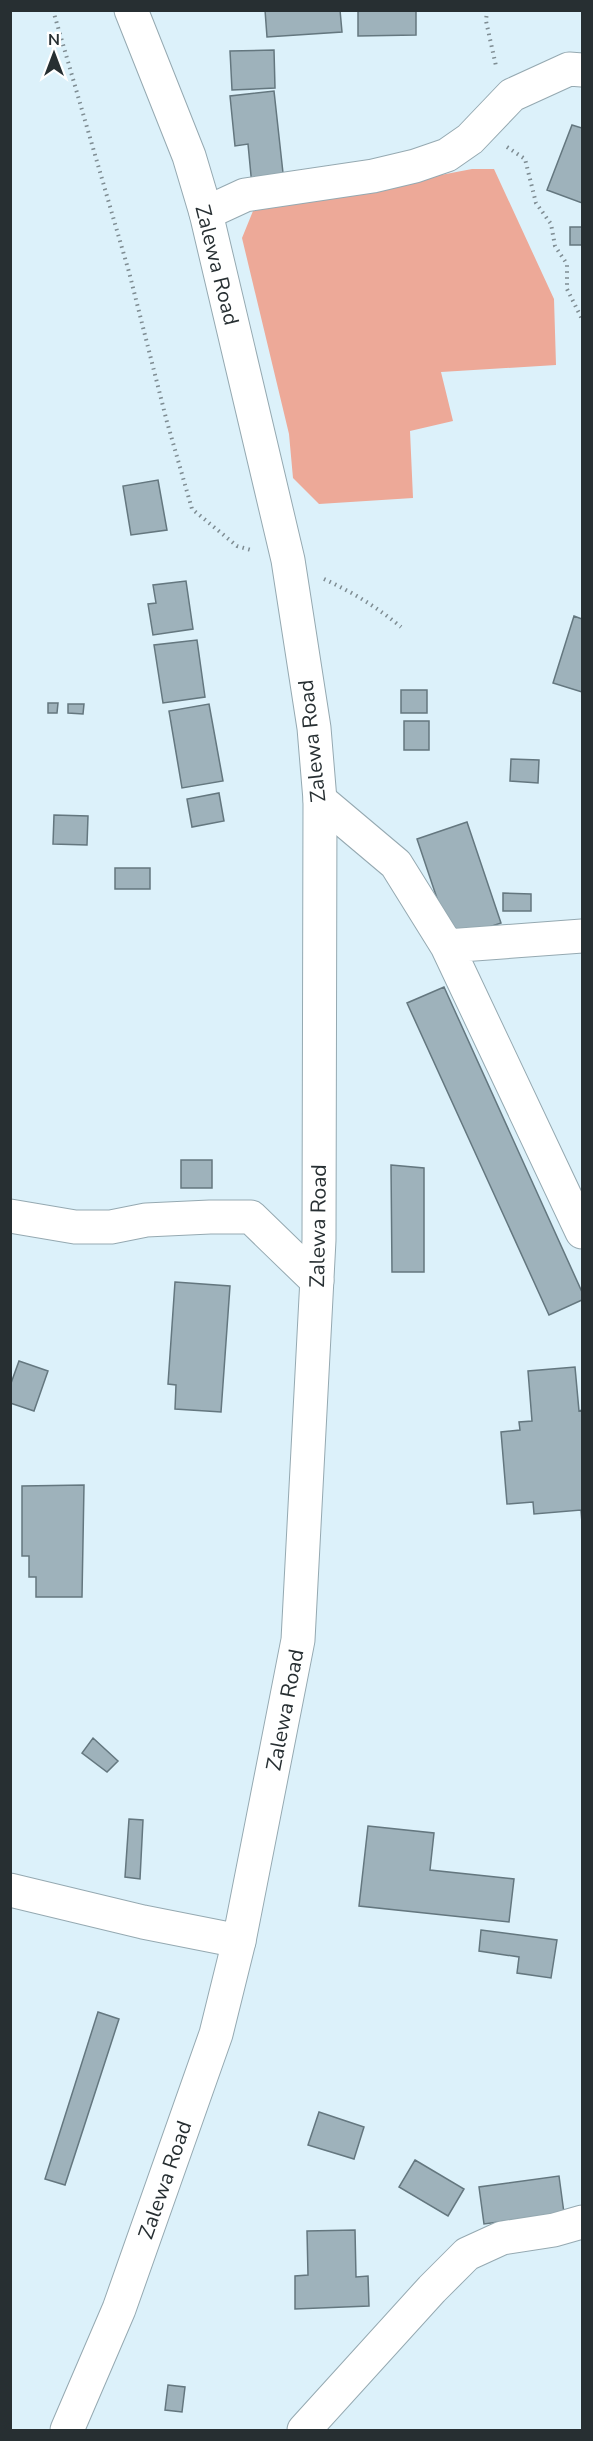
<svg xmlns="http://www.w3.org/2000/svg" width="593" height="2441" font-family="'Nunito Sans',sans-serif">
<rect width="100%" height="100%" fill="#dcf1fa"/>
<!-- green -->
<path fill="#eda998" d="M472,169H494L554,299L556,365L441,372L453,421L410,431L413,498L319,504L293,478L289,434L242,238L253,211Z"/>
<!-- building -->
<path fill="#9eb2bb" stroke="#64777f" stroke-width="1.5" d="M265,10H340L342,32L267,37Z
M358,10H416V35L358,36Z
M274,50L275,88L232,90L230,51Z
M274,91L284,182L252,186L248,144L235,146L230,96Z
M572,125L582,128V203L547,190Z
M570,227H582V245H570Z
M158,480L167,530L131,535L123,486Z
M186,581L193,629L153,635L148,604L156,603L153,585Z
M574,616L582,619V692L553,683Z
M197,640L205,697L163,703L154,645Z
M401,690H427V713H401Z
M48,703H58L57,713H48Z
M68,704H84L83,714L68,713Z
M209,704L223,781L182,788L169,711Z
M404,721H429V750H404Z
M511,759L539,760L538,783L510,781Z
M219,793L224,821L192,827L187,799Z
M54,815L88,816L87,845L53,844Z
M467,822L501,923L451,940L417,839Z
M115,868H150V889H115Z
M503,893L531,894V911H503Z
M444,987L582,1292V1300L549,1315L407,1003Z
M181,1160H212V1188H181Z
M391,1165L424,1168V1272H392Z
M175,1282L230,1286L221,1412L175,1409L176,1385L168,1384Z
M19,1361L48,1371L34,1411L10,1403V1386Z
M575,1367L579,1411L582,1410V1523L581,1510L534,1514L533,1502L507,1504L501,1432L520,1430L519,1422L532,1421L528,1371Z
M84,1485L82,1597H36V1577H29V1556H22V1486Z
M93,1738L118,1761L107,1772L82,1753Z
M129,1819L143,1820L140,1879L125,1877Z
M368,1826L434,1833L430,1870L514,1879L509,1922L359,1906Z
M481,1930L557,1940L551,1978L517,1973L519,1957L479,1951Z
M98,2012L119,2019L65,2185L45,2179Z
M319,2112L364,2127L354,2159L308,2145Z
M415,2160L464,2189L448,2216L399,2187Z
M559,2176L564,2213L484,2224L479,2187Z
M355,2230L356,2277L368,2276L369,2306L295,2309V2276L308,2275L307,2231Z
M168,2385L185,2387L182,2412L165,2410Z"/>
<g fill="none" stroke-linecap="round" stroke-linejoin="round">
<!-- minor casing -->
<g stroke="#95a9b1" stroke-width="35">
<path id="minor" d="M206,213L245,195L373,176L415,166L447,155L470,139L512,95L569,69L582,70
M320,800L396,864L447,946L582,1232
M447,946L582,936
M10,1216L75,1227H111L146,1220L210,1217H251L317,1281
M10,1890L143,1922L239,1941
M304,2430L432,2289L467,2254L502,2238L554,2230L582,2222"/>
</g>
<!-- trunk casing -->
<g stroke="#95a9b1" stroke-width="35">
<path id="trunk" d="M67,2430L119,2309L216,2034L239,1941L298,1640L319,1240L320,800L314,728L288,560L206,213L189,156L131,10"/>
</g>
<!-- path -->
<path stroke="#7e8c92" stroke-width="4" stroke-dasharray="1.5 4.5" stroke-linecap="butt" d="M53,10L129,272L167,422L192,509L237,546L251,550
M487,10L486,21L496,66
M507,147L525,159L536,203L551,224L555,246L567,264V289L582,319
M324,579C352,592 377,607 401,627"/>
<!-- minor -->
<use href="#minor" stroke="#fff" stroke-width="33"/>
<!-- trunk -->
<use href="#trunk" stroke="#fff" stroke-width="33"/>
</g>
<g text-anchor="middle" stroke-width="4.5" stroke-linejoin="round" paint-order="stroke">
<!-- street labels -->
<g font-size="21" fill="#272f32" stroke="#fff">
<text transform="translate(217 265) rotate(76)" y="7">Zalewa Road</text>
<text transform="translate(312 741) rotate(-96)" y="7">Zalewa Road</text>
<text transform="translate(318 1226) rotate(-89)" y="7">Zalewa Road</text>
<text transform="translate(285 1710) rotate(-79)" y="7">Zalewa Road</text>
<text transform="translate(165 2180) rotate(-71)" y="7">Zalewa Road</text>
</g>
</g>
<!-- border -->
<rect width="593" height="2441" fill="none" stroke="#272f32" stroke-width="24"/>
<!-- north arrow -->
<g transform="translate(54 54)" stroke="#ffffff" stroke-width="4.5" paint-order="stroke">
<path d="M0-4.5L10 22L0 15L-10 22Z" fill="#272f32"/>
<text y="-9" font-size="16" font-weight="bold" text-anchor="middle" fill="#272f32">N</text>
</g>
</svg>
